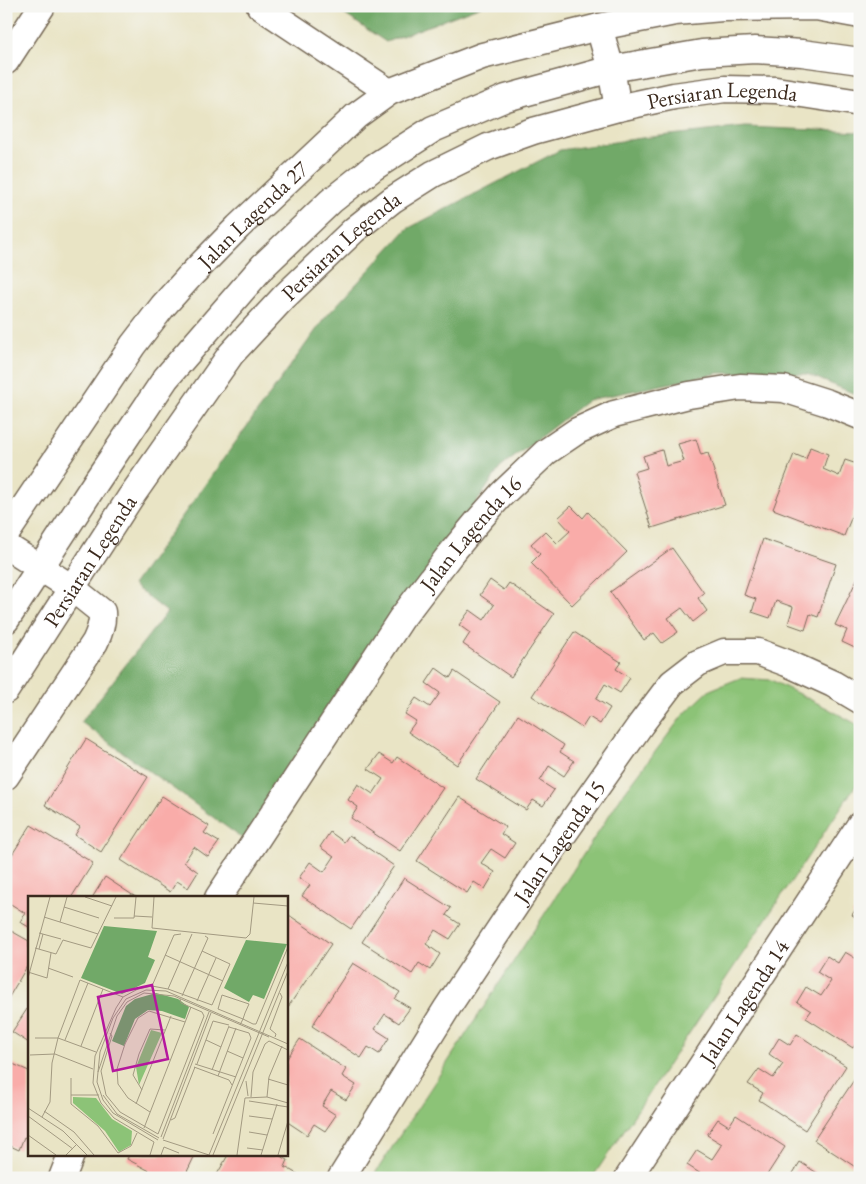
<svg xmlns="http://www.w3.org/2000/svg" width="866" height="1184" font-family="'EB Garamond',serif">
<rect width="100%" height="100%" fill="#f6f6f2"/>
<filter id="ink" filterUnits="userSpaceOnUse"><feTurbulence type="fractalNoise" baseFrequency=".02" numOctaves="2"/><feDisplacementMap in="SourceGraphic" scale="10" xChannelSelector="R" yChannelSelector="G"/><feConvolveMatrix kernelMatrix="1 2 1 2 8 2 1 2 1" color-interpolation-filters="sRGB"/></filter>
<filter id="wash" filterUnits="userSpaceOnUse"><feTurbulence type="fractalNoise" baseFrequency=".0096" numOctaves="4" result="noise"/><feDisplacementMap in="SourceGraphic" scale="20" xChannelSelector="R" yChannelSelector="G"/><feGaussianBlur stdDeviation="1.12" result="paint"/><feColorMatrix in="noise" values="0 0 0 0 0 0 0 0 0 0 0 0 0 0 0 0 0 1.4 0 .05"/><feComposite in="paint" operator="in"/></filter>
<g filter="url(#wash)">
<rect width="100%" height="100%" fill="#e9e4c5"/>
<!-- green -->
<path fill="#8cc377" stroke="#64764a" d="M740,678L771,680L827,708L860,726V779L592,1178H372L621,797L683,715L710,690Z"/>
<!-- forest -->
<path fill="#71a968" stroke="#566a43" d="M332,6H481L386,42Z
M746,127L860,132V396L807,374L720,373L588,400L500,468L246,841L81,722L167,612L133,585L324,319L407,229L560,150L642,138Z"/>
<g id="blocks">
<!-- building -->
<path fill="#f9aca9" d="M696,439L701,455L708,453L725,505L652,528L634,472L647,468L643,456L662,450L666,466L684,461L678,444Z
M810,447L828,454L823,469L839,476L845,460L860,465V473L856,482L860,483V496L844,536L773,509L794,454L806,459Z
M571,506L583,518L588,512L627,552L572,605L531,563L540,554L531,544L545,531L557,543L570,531L558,518Z
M763,539L836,564L818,617L810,614L805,630L788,624L793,607L776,601L770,618L752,612L756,599L744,595Z
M672,548L704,593L698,598L707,611L693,622L682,608L668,618L678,632L662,643L654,633L644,640L610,592Z
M860,573V649L859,650L842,642L847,630L835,625Z
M490,580L504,590L509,583L554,614L511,677L463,644L470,633L459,625L470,610L484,620L494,605L480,595Z
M574,632L621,662L616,669L630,678L620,693L605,684L596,699L610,708L600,724L589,717L582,728L532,696Z
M436,668L450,678L454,671L500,702L457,765L408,732L416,721L405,714L416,698L430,707L440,693L426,683Z
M518,715L564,745L560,752L574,761L564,776L549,766L540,781L554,790L543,806L533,800L526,810L476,779Z
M86,739L148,777L101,852L75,835L80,827L45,805Z
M379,754L393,763L397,757L443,788L400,851L351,818L358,807L348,800L358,784L373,794L383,779L368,769Z
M162,796L209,826L204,833L219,842L208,857L194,847L184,862L198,872L188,888L177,881L170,892L121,860Z
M459,797L506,827L501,834L515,843L505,858L491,849L481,863L495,872L485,889L474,882L467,893L417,861Z
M31,825L93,863L71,898H29V927L20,922L25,913L6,901V864Z
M330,832L344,842L349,835L394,866L351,929L302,896L310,885L299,878L310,862L324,872L334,857L320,847Z
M105,877L137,898H92Z
M404,878L451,908L446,915L460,924L450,939L435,930L426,944L440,954L430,970L419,963L412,974L362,942Z
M860,902V920L852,915Z
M286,913L331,944L288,1007L286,1005Z
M6,928L29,941V963L6,1002Z
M845,952L860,961V1037L853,1048L806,1018L811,1011L797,1002L806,987L821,996L831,981L817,972L827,956L838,963Z
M353,963L400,992L395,999L410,1008L399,1023L385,1014L375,1029L389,1038L379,1054L368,1047L361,1058L312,1026Z
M29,1006V1043L12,1032Z
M797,1034L846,1066L805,1130L759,1100L763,1093L748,1084L759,1069L773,1078L783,1064L769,1054L779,1038L790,1045Z
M300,1039L346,1069L342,1076L356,1085L346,1100L331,1091L322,1106L336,1115L325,1131L314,1124L307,1135L286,1121V1060Z
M6,1061L29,1071V1139L24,1137L19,1150L6,1144Z
M856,1077L860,1079V1170L814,1140Z
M736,1115L785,1147L765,1178H699L701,1174L687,1165L697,1150L712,1159L722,1144L707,1135L718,1119L729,1126Z
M129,1155H195L184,1178H163L127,1159Z
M228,1155H279L288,1160L285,1167L299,1175L298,1178H215Z
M800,1162L825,1178H790Z"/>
</g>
</g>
<g filter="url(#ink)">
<use href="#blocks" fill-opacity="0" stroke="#786b58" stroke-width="1"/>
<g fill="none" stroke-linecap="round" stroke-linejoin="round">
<!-- minor casing -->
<g stroke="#786b58" stroke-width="29">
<g id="minor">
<path d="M260,6L389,92"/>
<path d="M599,27L611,69L618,108"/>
<path d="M6,61L42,6"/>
<path id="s1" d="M6,534L133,345L163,306L190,276L238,227L356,116L389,92L482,56L599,27L675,12L722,8L816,7L860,15"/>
<path d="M6,546L72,588L102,612C103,623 100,632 95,642L6,776"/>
<path d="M6,620L96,482L166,378L263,266L331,201L374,167L433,129L506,98L611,69L702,53L755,50L802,53L860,61"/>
<path id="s2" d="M6,690L130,498L231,354L284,297L354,230L392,200L433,174L488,147L533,131L618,108L674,96L725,89L776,90L860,103"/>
<path id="s3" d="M218,898L401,619L449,556L478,521L501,495L546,452L577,431L614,414L689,395L740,387L784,389L828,403L860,416"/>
<path d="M62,1178L71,1155"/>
<path id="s4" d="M341,1178L447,1008L553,849L641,724L672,683L698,663L724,652H758L787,663L833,684L860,700"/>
<path id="s5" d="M628,1178L860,825"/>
</g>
</g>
<!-- minor -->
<use href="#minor" stroke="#fff" stroke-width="26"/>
</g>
</g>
<g text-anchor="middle" stroke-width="4.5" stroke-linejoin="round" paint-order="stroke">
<!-- street labels -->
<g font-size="22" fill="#3b2a1e" stroke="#f6f6f2">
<text dy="8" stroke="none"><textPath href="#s2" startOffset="979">Persiaran Legenda</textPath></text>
<text dy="8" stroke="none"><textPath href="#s1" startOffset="405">Jalan Lagenda 27</textPath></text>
<text dy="8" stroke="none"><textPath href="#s2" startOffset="559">Persiaran Legenda</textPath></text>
<text dy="8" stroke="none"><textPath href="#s3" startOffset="444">Jalan Lagenda 16</textPath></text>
<text dy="8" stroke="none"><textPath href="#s2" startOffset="154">Persiaran Legenda</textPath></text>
<text dy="8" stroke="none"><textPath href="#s4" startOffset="401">Jalan Lagenda 15</textPath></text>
<text dy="8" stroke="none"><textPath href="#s5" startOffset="211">Jalan Lagenda 14</textPath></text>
</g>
</g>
<!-- overview -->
<g transform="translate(28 896)">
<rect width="260" height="260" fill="#e9e4c5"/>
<path d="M123,134L134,137L111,189L108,171ZM45,201L68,202L84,223L104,235L103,249L91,256L77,235L45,207Z" fill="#8cc377"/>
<path d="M76,30L129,35L120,61L127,64L117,87L94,98L53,82ZM218,44L259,48L236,103L225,99L221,106L196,92ZM128,97L150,103L161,111L157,123L134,115L120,114L107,123L96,150L84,145L98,110L107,103Z" fill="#71a968"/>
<path fill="none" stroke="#a39a82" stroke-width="1" d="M57,1L84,10M126,1L124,32L218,42L222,38L226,1M225,7L260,10M36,11L71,22M106,20L124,21M16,21L70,38M86,22H106L108,1M32,26L39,1M11,37L33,43M7,52L28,58L35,44L63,52L88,1M11,53L15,38M137,59L195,85M20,72L45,81M0,76L19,82L23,57M0,82L22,1M124,90L146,39L153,38M140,93L164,38M154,100L180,42L177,40M169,105L188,62M212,129L215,123L217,117L221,108L194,99L190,113L215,123L225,128H228L260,51M82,137L84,140L73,175L78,199L92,216L130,238L176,120L174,116L153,107L152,103M247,141L248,138L242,133L254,101L252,97M7,142H30L68,156M37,144L60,87M178,144L193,151M53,150L75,93M199,155L215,162M2,159L27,158L65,173M167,168L208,181M169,168L185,125L201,129M166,171L201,184L204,189M184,174L201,130M70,176L89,120L99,106L116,97L146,100L241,141M190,180L208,132M43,182V208L70,230L90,257L103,250L109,237M240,183L260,189M218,185L220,200M114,194L105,179L111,158L122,133L137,134M43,199H71M75,199L89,218L131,242M223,201L225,176L237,148L241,145L260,154M239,201L241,181L254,150M221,205L260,211M108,208L143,120M0,212L35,235L59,259M16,215L46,236L66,259M122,216L100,202L90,188L89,173L97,148L110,122L121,115L157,126M0,220L45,253M221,220L244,223M14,221L22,206L24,167L30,142L52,84L95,101M143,224L147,222L167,171M116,232L163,111M221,236L239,239M185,238L223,142L221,137L201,131M0,239L28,259M133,241L181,116M135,243L183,117M130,244L85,217L75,204L69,186L72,156L85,122L98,103L118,94L138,95L260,148M135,244L181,259M219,252L235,254M38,259L49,248M122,259L126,246L86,222L73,207L65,187L67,160L88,112L95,101L110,93L124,90L140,93L184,109L202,68L174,55M133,259L136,251L151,257M181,259L260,66M185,259L260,75M209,259L217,202L239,201L260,207M233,259L249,208M250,259L260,225"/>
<path fill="#b5179e" fill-opacity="0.15" stroke="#b5179e" stroke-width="2.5" d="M124,89L140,163L85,175L70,101Z"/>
<rect width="260" height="260" fill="none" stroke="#3b2a1e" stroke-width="2.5"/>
</g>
<!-- margin -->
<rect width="866" height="1184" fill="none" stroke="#f6f6f2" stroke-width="25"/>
</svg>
